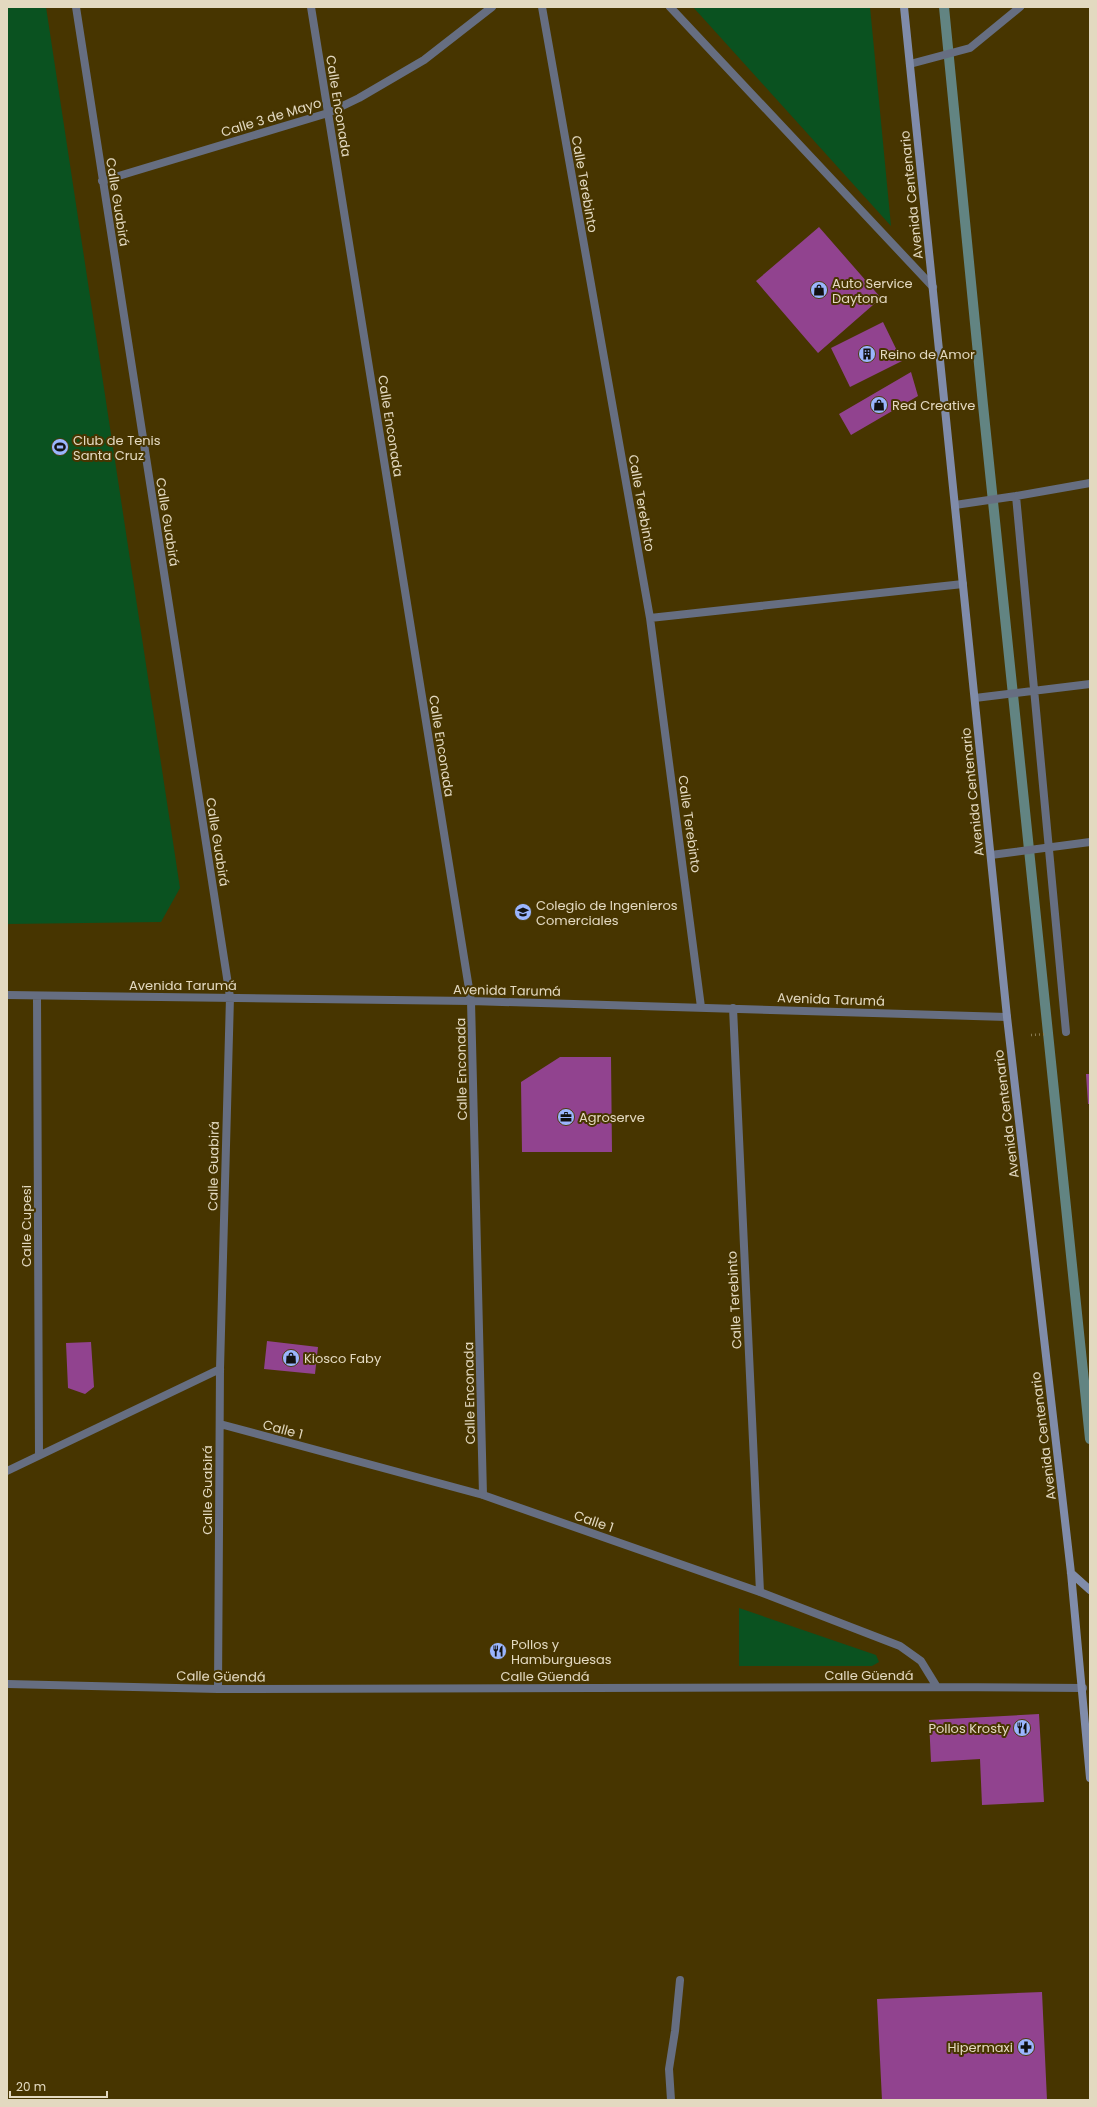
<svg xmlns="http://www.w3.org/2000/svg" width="1097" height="2107" font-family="Poppins,sans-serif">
<rect width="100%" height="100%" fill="#473500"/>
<!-- green -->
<path fill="#0a5220" d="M7,7H46L180,888L161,922L7,924Z
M693,7H870L891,226Z
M739,1608L876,1655L879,1662L872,1666H739Z"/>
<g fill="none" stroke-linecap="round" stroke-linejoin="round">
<!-- stream -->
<path stroke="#628482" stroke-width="10" d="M944,7L983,405L1090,1439"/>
</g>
<!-- building -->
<path fill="#91438f" d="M819,227L881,298L818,353L756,281Z
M883,322L902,361L850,387L831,348Z
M911,372L918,396L851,435L839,414Z
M560,1057H611L612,1152H522L521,1082Z
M1086,1074H1090V1104H1088Z
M267,1341L318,1347L315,1374L264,1369Z
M91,1342L94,1387L85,1394L68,1388L66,1343Z
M1039,1714L1044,1802L982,1805L980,1759L931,1762L929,1720Z
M1042,1992L1047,2100H882L877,1999Z"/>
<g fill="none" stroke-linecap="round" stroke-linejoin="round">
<!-- path -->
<path stroke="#897b51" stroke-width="2.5" stroke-dasharray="1 3" stroke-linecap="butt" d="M1031,1035L1046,1034"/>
<!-- lane -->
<path stroke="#666e81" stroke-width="8" d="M955,505L1016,496
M975,698L1090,684
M991,855L1090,842
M1066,1032L1016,496L1090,483
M671,2100L669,2069L675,2031L680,1980"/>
<!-- street -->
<path stroke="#666e81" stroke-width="8" d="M76,7L230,997L220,1369L218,1689
M311,7L471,1001L483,1495
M542,7L650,618L701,1007
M670,7L933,287
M910,64L970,48L1020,7
M102,181L328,113L359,98L424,60L492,7
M650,618L963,584
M7,995L471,1001L1007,1017
M37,996L39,1455
M733,1008L760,1592
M220,1424L483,1495L760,1592L900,1646L921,1661L937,1687
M7,1471L220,1369
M7,1684L218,1689L937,1687L1083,1688"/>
<!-- secondary -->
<path stroke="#808caa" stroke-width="8" d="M904,7L1007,1017L1071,1573L1090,1778
M1071,1573L1090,1590"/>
</g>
<!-- icons -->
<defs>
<g id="shop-disc" transform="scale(0.9)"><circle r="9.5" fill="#9ab5fd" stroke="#473500"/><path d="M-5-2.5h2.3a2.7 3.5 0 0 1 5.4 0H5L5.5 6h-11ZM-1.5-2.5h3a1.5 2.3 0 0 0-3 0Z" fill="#111"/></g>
<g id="building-disc" transform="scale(0.9)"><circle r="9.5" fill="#9ab5fd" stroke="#473500"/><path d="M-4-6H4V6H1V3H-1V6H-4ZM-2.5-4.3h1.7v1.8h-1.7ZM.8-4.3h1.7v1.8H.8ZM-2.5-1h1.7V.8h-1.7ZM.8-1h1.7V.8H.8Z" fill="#111"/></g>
<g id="stadium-disc" transform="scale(0.9)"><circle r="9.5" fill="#9ab5fd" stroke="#473500"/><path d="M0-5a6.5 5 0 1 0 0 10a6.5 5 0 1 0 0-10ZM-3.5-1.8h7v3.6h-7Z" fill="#111"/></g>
<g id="school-disc" transform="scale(0.9)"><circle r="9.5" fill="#9ab5fd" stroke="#473500"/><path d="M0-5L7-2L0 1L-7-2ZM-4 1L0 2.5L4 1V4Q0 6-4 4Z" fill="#111"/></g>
<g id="office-disc" transform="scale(0.9)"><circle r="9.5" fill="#9ab5fd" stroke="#473500"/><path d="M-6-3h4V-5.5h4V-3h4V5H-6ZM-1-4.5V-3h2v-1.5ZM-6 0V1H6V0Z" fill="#111"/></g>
<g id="restaurant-disc" transform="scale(0.9)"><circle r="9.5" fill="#9ab5fd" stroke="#473500"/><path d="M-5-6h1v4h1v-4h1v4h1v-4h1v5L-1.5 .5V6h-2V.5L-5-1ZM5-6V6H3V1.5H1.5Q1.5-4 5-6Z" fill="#111"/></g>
<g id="pharmacy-disc" transform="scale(0.9)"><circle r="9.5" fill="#9ab5fd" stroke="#473500"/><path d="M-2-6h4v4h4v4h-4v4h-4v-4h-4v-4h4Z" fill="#111"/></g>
</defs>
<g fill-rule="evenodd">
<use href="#shop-disc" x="819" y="290"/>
<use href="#building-disc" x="867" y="354"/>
<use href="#shop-disc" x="879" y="405"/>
<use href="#stadium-disc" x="60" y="447"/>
<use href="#school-disc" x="523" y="912"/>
<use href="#office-disc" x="566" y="1117"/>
<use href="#shop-disc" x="291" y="1358"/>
<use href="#restaurant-disc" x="498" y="1651"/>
<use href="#restaurant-disc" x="1022" y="1728"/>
<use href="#pharmacy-disc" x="1026" y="2047"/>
</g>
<g text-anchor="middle" stroke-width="4" stroke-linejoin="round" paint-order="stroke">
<!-- street labels -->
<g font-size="13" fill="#e3d9c0" stroke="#473500">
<text transform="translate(339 106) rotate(81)" y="5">Calle Enconada</text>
<text transform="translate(271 117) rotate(-17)" y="5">Calle 3 de Mayo</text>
<text transform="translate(585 184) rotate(80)" y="5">Calle Terebinto</text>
<text transform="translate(911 195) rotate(-96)" y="5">Avenida Centenario</text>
<text transform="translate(118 202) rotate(81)" y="5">Calle Guabirá</text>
<text transform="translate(391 426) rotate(81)" y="5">Calle Enconada</text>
<text transform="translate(642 503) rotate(80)" y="5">Calle Terebinto</text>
<text transform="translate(168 522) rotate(81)" y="5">Calle Guabirá</text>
<text transform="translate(442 746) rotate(81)" y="5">Calle Enconada</text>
<text transform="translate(972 792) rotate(-96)" y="5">Avenida Centenario</text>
<text transform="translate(690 824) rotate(82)" y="5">Calle Terebinto</text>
<text transform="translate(218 842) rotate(81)" y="5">Calle Guabirá</text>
<text x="183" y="990">Avenida Tarumá</text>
<text transform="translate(507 990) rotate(1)" y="5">Avenida Tarumá</text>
<text transform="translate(831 999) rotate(2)" y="5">Avenida Tarumá</text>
<text transform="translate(461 1069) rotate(-91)" y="5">Calle Enconada</text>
<text transform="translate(1006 1114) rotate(-97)" y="5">Avenida Centenario</text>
<text transform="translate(213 1166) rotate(-89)" y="5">Calle Guabirá</text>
<text transform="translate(26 1226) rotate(-90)" y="5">Calle Cupesi</text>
<text transform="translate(734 1300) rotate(-93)" y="5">Calle Terebinto</text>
<text transform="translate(469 1393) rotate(-91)" y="5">Calle Enconada</text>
<text transform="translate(283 1429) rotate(15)" y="5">Calle 1</text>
<text transform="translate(1043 1436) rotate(-97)" y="5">Avenida Centenario</text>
<text transform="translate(207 1490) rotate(-90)" y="5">Calle Guabirá</text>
<text transform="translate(594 1521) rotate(19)" y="5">Calle 1</text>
<text x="869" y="1680">Calle Güendá</text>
<text transform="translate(221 1676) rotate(1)" y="5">Calle Güendá</text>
<text x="545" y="1681">Calle Güendá</text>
</g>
<!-- poi labels -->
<g font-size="13" fill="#e3d9c0" stroke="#473500" text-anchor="start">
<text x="832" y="288">Auto Service<tspan x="832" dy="15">Daytona</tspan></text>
<text x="880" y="359">Reino de Amor</text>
<text x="892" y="410">Red Creative</text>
<text x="73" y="445">Club de Tenis<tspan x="73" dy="15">Santa Cruz</tspan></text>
<text x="536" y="910">Colegio de Ingenieros<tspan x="536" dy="15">Comerciales</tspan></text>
<text x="579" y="1122">Agroserve</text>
<text x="304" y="1363">Kiosco Faby</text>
<text x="511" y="1649">Pollos y<tspan x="511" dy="15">Hamburguesas</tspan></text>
<text x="1009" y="1733" text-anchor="end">Pollos Krosty</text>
<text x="1013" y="2052" text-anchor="end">Hipermaxi</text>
</g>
</g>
<!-- border -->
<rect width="1097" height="2107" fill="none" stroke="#e3d9c0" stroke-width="16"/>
<!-- scale -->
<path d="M10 2091v6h97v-6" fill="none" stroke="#e3d9c0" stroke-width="2"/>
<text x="16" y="2091" font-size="12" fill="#e3d9c0" stroke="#473500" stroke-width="3" paint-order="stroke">20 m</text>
</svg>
